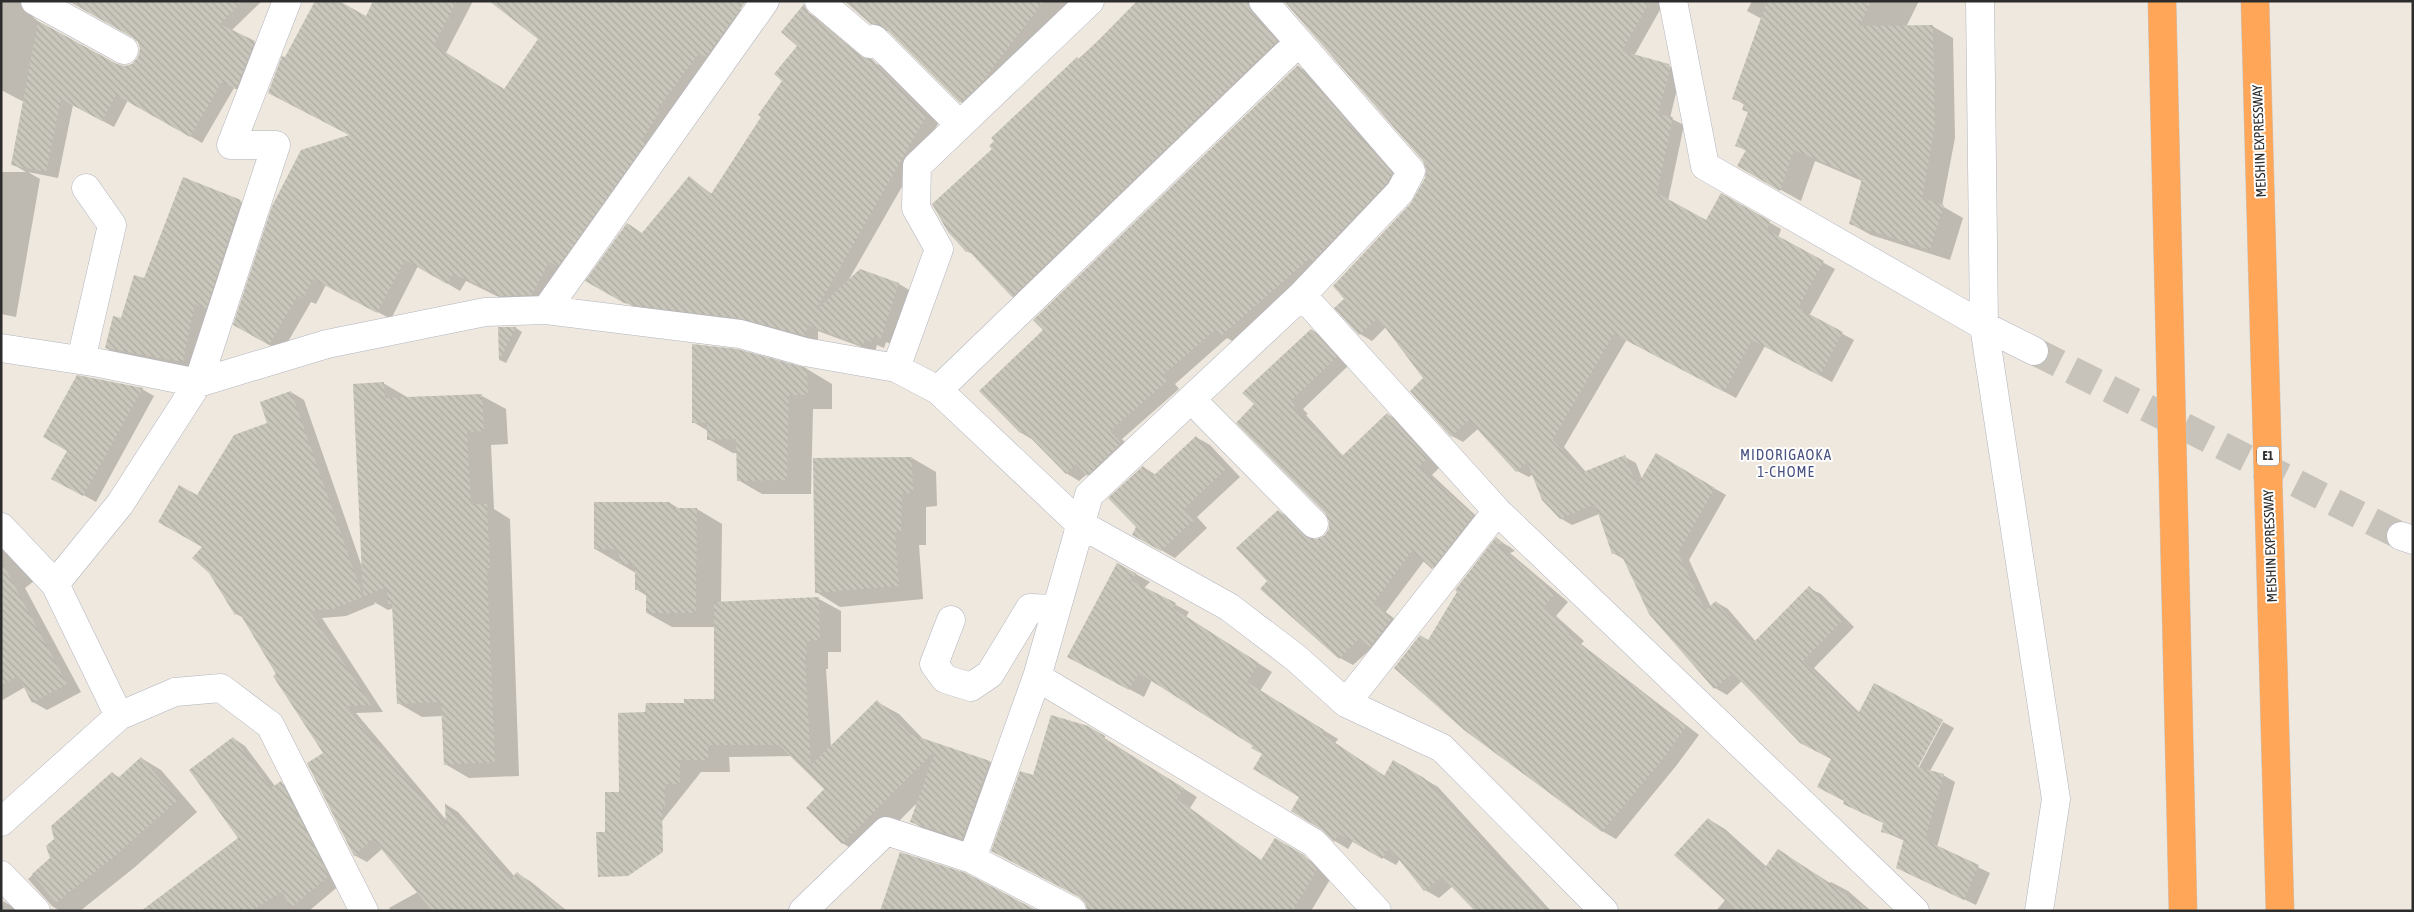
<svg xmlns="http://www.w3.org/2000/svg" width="2414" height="912" font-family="'Asap Condensed',sans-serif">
<defs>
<pattern id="building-back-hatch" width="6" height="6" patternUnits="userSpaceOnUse" patternTransform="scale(1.25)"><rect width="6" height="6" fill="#c9c6bc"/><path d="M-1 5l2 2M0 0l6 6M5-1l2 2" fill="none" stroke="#adaaa2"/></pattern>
</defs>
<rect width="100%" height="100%" fill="#eee8de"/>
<!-- shadow -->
<path fill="#0003" d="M1,1H33L31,9L33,17L39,22L116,65L125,67L133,64L139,59L141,50L139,42L133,36L70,1H262L231,31L266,49L248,95L234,88L202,143L128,100L114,127L73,105L58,178L28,172L40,179L16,317L1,314V172H26L12,164L24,102L1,90Z
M375,1H473L446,53L505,90L727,1L753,16L545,302L511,303L466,281L460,291L418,266L391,319L326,285L316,304L311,302L282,352L235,325L351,136L285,58L366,18Z
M971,1H1073L975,110L961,102L890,31H886L871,23Z
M1141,1H1260L1288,48L1024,303L1012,296L975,255L966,251L996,141L993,138Z
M1549,1H1665L1634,56L1669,66L1681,72L1670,118L1684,125L1668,201L1706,222L1722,195L1781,229L1778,238L1835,269L1809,316L1854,340L1832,382L1765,346L1736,398L1627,339L1564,447L1586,472L1625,457L1636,463L1642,479L1657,455L1726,495L1689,560L1711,607L1716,602L1728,609L1756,642L1809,588L1821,594L1854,627L1814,668L1860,713L1914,772L1916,773L1943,722L1954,728L1930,771L1943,775L1955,782L1937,847L1990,873L1976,905L1897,867L1905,841L1882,831L1885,824L1833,759L1742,681L1727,695L1715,688L1650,613L1625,560L1613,553L1599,514L1572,525L1560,518L1533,474L1529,477L1517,471L1479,428L1463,442L1452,436L1425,378L1386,327L1372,341L1360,334L1336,308L1346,299L1412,203L1426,179L1428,168L1424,160Z
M1752,1H1919L1906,27L1932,26L1953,38L1955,138L1942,206L1963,218L1950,260L1871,235L1851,224L1862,181L1815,161L1801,201L1738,166L1747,151L1737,146L1749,112L1745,105L1733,98L1762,19L1747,11Z
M802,9L814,16L865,59L884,67L939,122L848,281L860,271L899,284L911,291L893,345L886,342L884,348L877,345L875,352L818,331V342L638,309L587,281L643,234L689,178L712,194L763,117L784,80L799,46Z
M1298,66L1311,74L1405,181L1234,342L1227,338L1175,384L1179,389L1122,439L1134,451L1101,482L1087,474L1079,481L1066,473L1033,440L1020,432L1044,330Z
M183,179L241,202L255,210L197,369L120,356L106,348L145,279Z
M499,328H516L522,332L506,363L500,360Z
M1312,330L1325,338L1349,365L1303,409L1308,414L1306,415L1343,456L1387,414L1401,422L1441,466L1432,475L1486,525L1446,576L1424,561L1385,613L1406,626L1373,647L1353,665L1340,658L1268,581L1278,511L1292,519L1315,540L1325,536L1330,528V519L1256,404Z
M807,369L832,384V409H813L811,494H762L738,480V453H733L708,439V431L693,422Z
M383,383L407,397L482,396L506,409L508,444L491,445L494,509L510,519L519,776L469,778L445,764L442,716L422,717L398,703L394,608L388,610L374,602L375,604L346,616L322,618L383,712L356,713L447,821V805L458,812L515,877L517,874L530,881L567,911H391L389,908L418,892L382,849L367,862L354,855L324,753L244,618L236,614L204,547L197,497L269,424L291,392L304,400L362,567Z
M142,389L154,396L96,502L53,478Z
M1196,437L1210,445L1240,477L1197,517L1207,528L1175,558L1133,534L1137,527L1143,467L1156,475Z
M912,458L936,472L937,506L926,507V545H919L923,599L840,607L816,592Z
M670,503L681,510L697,509L722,524L721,603L819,599L841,611V652H828V669H826L831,747L877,702L899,714L924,740L990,762L1012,775L984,851L933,834L912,822L919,801L864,856L842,843L826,789L793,756L729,757L730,772H701L627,865L620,794L646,713L685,704L716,700L715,627H672L647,613V596L636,589V573L595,549Z
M1496,539L1510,547L1515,551L1510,553L1568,602L1556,616L1584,641L1581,644L1699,735L1676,766L1616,839L1602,831L1429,641Z
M1,543L34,581L25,588L81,692L47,710L33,702L25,687L1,701Z
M1118,564L1150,582L1144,588L1189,612L1186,617L1272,672L1260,691L1338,739L1335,743L1385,776L1394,761L1438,787L1551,911H1477L1453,886L1439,898L1425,890L1400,859L1396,865L1353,841L1348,849L1335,841L1323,829L1301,797L1255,745L1152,680L1144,697L1082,664Z
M1087,727L1197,797L1190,808L1262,861L1275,839L1318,865L1331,878L1311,911H1101L1034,777Z
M233,738L245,746L275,786L281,783L293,790L341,884L309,911H173L240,838Z
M141,758L161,770L197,812L135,867L80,911H60L52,906L28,879L52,858L112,773L120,778Z
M1708,819L1725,829L1767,867L1778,850L1830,883L1831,882L1848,891L1871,911H1716L1726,899Z
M3,901L15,908L18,911H1Z"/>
<!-- building -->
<path fill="url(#building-back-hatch)" d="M68,1H243L220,24L255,41L236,89L222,82L190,137L116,95L102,121L61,99L46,172L11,165L38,21L117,64L125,66L132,64L138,57L140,49L138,42L132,37Z
M315,1H339L366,16L373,1H457L434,45L504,89L538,39L489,1H746L706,57L699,53L656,111L659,113L642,140L646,143L558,267L549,262L532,295L497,296L496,293L453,274L447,284L405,260L377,313L313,279L303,298L298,295L269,345L233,325L272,206L301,150L349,135L268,93L282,56L285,57Z
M844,1H1044L978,87L960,103L885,28L878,24H871Z
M1137,1H1248L1251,11L1277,41L1012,297L968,250L966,252L948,232L932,204L992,149L989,146L994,141L991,138L1077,57L1079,60Z
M1284,1H1650L1622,51L1669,64L1670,69L1658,114L1673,117L1657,193L1706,220L1721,193L1770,221L1767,230L1824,261L1798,308L1843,332L1820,376L1752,340L1724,392L1614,334L1553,439L1581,473L1625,455L1637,486L1656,453L1715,488L1678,553L1705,610L1716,601L1752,644L1809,586L1843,620L1803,661L1858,714L1874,683L1943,720L1918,767L1944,774L1925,840L1979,865L1964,900L1896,868L1904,838L1881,832L1883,823L1843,804L1844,801L1817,787L1831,759L1800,743L1733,673L1714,689L1649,614L1620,552L1612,554L1595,504L1560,519L1542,500L1527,462L1516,472L1469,420L1451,437L1410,391L1423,378L1378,318L1359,335L1334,308L1344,299L1333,286L1411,203L1425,178L1426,169L1423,161Z
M1767,1H1872L1859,26L1933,25L1935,126L1922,198L1944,205L1930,250L1849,224L1862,179L1794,150L1780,191L1737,166L1746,150L1735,146L1748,112L1742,110L1744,103L1732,99Z
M804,4L809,13L860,56L872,59L927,115L816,310L860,269L899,283L881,339L874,336L872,342L865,339L863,346L807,325V336L742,319L639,306L624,303L585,281L627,223L642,233L689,176L711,194L761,117L758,115L782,81L774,74L797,46L781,32Z
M1298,65L1392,173L1387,183L1312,262L1309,259L1221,336L1215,330L1162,376L1167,381L1110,431L1121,443L1087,476L1076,464L1066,474L1023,430L1020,433L979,391L1043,330L1033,320Z
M183,177L241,200L206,310L195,304L183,362L105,348L113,316L121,318L134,275L144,278Z
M498,327H516L499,361Z
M1311,329L1337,357L1291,401L1295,405L1294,407L1340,458L1387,413L1428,458L1419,466L1473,516L1432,569L1412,551L1373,604L1393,617L1370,647L1360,638L1339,659L1260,589L1267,581L1236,548L1278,510L1309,539H1318L1325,535L1329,529V521L1325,513L1236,423L1254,404L1242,393Z
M692,344L737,349L807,368L808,395H789L787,480L737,481L736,439L707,440V423H692Z
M77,375L143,388L83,496L51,479L67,451L43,437Z
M384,382L385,398L482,394L484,431L467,432L471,504H487L490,568H487L495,762L444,765L441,702L397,704L392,604H388L387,587L363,597L353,384Z
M291,391L363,597L333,609L310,611L371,705L345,706L446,826L445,803L511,879L517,872L565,911H432L373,839L354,856L307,763L323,753L273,676L276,674L239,612L235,615L209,573L192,558L202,547L158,522L179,485L197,495L234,435L267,423L260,402Z
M1196,436L1226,469L1184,509L1194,520L1161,551L1132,535L1136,527L1108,498L1143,466L1153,476Z
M912,457L913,493H902L901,532H895L899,586L815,593L813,458Z
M594,502H670V508H697L696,613H646V590H635V564H619V549H594Z
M1496,537L1503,543L1498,545L1555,594L1543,608L1571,633L1569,635L1686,727L1663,759L1602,832L1464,730L1394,668L1420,635L1428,640L1457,592L1455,590Z
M1,560L67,684L32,703L18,676L1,685Z
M1117,563L1137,574L1130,580L1176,603L1173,608L1259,663L1247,682L1324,730L1322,734L1384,776L1393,760L1424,778L1546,911H1475L1442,877L1424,891L1389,847L1382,859L1339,834L1334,842L1322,830L1291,811L1299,797L1253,769L1262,754L1251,748L1253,746L1139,673L1129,690L1067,657Z
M819,597L820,640L806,641L807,657H805L811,765L877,700L910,734L990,761L962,839L910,822L935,751L842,844L806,808L824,789L779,745H708V760H680V784H665V806H662L663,852L628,876L598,877L596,832H605V792H619L618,713L645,712L646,703H684V699H714V602Z
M1051,715L1088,726L1105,736L1104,739L1184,788L1177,799L1261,860L1275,838L1304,855L1317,870L1293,911H1088L1085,903L1079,897L991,851L1020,771L1033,775Z
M233,737L271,788L281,781L329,876L291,908L282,892L251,911H141L238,838L189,770Z
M141,757L178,800L115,856L56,903L32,874L50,858L46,846L54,839L51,826L112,772L118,778Z
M1708,818L1764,869L1778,849L1870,911H1737L1674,855Z
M900,852L966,873L1038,911H880Z"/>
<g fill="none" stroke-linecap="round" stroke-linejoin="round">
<!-- minor-tunnel -->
<path stroke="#c7c2ba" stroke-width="28" stroke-dasharray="28 14" stroke-linecap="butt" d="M2034,351L2401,536"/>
<!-- minor casing -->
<g stroke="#b2b4c0" stroke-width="29">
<path id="minor" d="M35,1L124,50
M819,1L870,44L874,39L960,125
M1673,1L1705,166L1984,326L2034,351
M1980,1L1984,326L2056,799L2039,911
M1302,295L1497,511L1915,911
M546,310L765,1
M1,348L99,363L198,383L327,344L485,312L546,310L740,334L805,352L896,368L938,390L1080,524L1229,607L1296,658L1346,703L1442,748L1604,911
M81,360L112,225L86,188
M896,368L939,249L916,208L917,166L1090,1
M938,390L1298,43
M1191,399L1314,524
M1,527L55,584L119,716
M2401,536L2413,540
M55,584L120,504L198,383L276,145H231L287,1
M951,620L934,664L945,679L971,687L990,674L1030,608L1056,609
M1037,677L1314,843L1377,911
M1346,703L1497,511
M1,822L119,716L175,692L221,688L270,725L364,911
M1,875L36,911
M803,911L886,831L972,859
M1072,911L972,859L1037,677L1089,495L1302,295L1400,192L1411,171L1263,1"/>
</g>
<!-- highway casing -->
<g stroke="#c8c8c8" stroke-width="29">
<path id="highway" d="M2162,1L2183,911
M2255,1L2280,911"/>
</g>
<!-- minor -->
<use href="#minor" stroke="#fff" stroke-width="28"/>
<!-- highway -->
<use href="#highway" stroke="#ffa658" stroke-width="28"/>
</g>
<g text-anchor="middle" stroke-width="4" stroke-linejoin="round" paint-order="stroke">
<!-- shield labels -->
<rect fill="#fff" stroke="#6b6b6b" stroke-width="1" x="2257" y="446.5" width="22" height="19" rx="4"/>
<g font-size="12" font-weight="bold" fill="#2c2c2c">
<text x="2268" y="460">E1</text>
</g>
<!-- street labels -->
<g font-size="14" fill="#2c2c2c" stroke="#fff">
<text transform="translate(2259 141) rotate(-92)" y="5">MEISHIN EXPRESSWAY</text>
<text transform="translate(2270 546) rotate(-92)" y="5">MEISHIN EXPRESSWAY</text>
</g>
<!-- neighbourhood labels -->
<g font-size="15" letter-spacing="1" fill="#495180" stroke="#fff">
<text x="1786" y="460">MIDORIGAOKA<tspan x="1786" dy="17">1-CHOME</tspan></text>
</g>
</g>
<!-- border -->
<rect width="2414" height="912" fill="none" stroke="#2c2c2c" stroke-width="5"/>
</svg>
